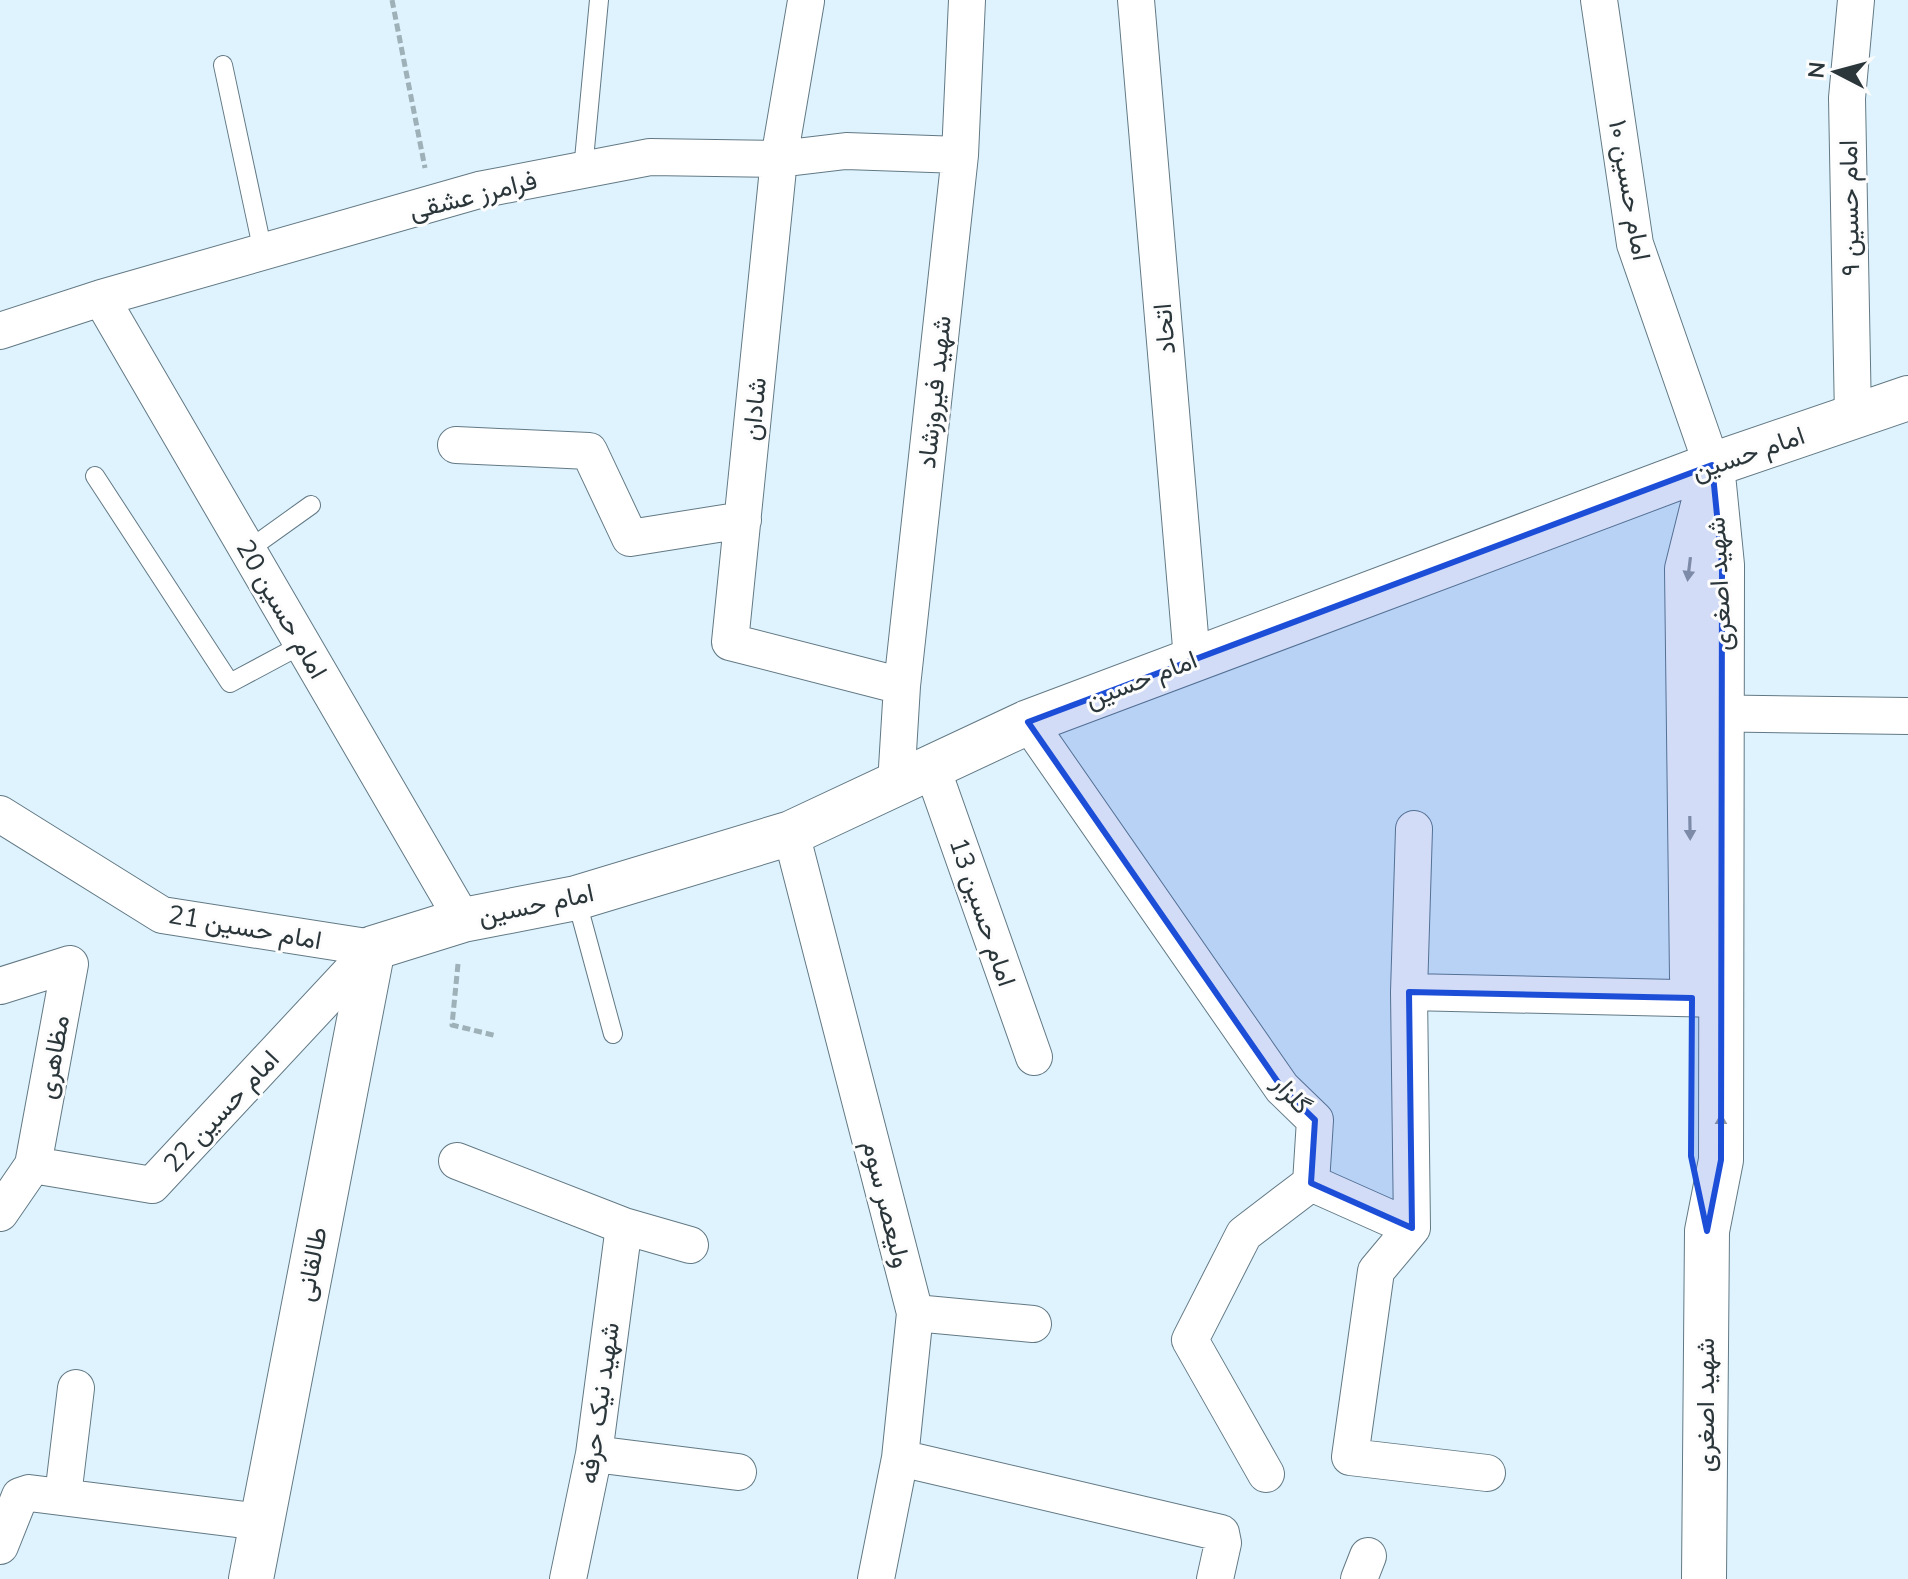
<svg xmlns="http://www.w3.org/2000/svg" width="1908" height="1579" font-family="'Nunito Sans',Vazirmatn,sans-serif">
<rect width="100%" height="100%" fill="#def3fd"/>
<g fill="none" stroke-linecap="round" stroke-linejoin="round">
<!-- service casing -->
<g stroke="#627985" stroke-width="20">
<path id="service" d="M223,65L263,252
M583,170L599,0
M95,476L230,683L303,644
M248,550L311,505
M576,898L613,1034"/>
</g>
<!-- minor casing -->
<g stroke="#627985" stroke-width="38">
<path id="minor" d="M1136,0L1192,659
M1599,0L1635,244L1712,465
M806,1L779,159L730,642L902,686
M101,298L463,920
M0,331L101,298L479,190L650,157L779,159L846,151L960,155
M1853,417L1847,98L1856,0
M456,445L589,451L630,538L743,520
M1695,713L1908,716
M1028,722L1282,1088L1315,1120L1311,1183L1244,1234L1190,1340L1266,1474
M932,768L1034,1057
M896,784L902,686L960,155L967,0
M0,814L162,915L373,948
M1414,829L1409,992L1412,1228L1376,1271L1350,1457L1487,1473
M791,833L915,1313L900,1458L876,1579
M0,986L70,964L33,1165L0,1213
M1409,992L1721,999
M457,1161L624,1226L690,1245
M33,1165L152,1185L373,948
M1311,1183L1412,1228
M915,1313L1033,1324
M594,1454L738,1472
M900,1458L1221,1533L1223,1543L1215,1579
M63,1496L76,1388
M0,1546L20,1496L29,1493L261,1522
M568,1579L594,1454L624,1226
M1359,1579L1368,1556"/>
</g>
<!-- tertiary casing -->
<g stroke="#627985" stroke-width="46">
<path id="tertiary" d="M1692,978L1687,569L1704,501
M251,1579L373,948L463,920L576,898L791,833L1028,722L1712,465L1908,398
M1704,1579L1707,1231L1721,1160L1722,565L1712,465"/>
</g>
<!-- path -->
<path stroke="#9eb0b8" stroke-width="5" stroke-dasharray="8 4" stroke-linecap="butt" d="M392,0L425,168
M458,964L452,1025L497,1036"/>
<!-- service -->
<use href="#service" stroke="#fff" stroke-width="18"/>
<!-- minor -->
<use href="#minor" stroke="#fff" stroke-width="36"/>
<!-- tertiary -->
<use href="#tertiary" stroke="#fff" stroke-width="44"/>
</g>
<!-- one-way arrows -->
<defs><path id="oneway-solid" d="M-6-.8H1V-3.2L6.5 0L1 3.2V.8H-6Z" transform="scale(2)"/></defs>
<g fill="#959a9d">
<use href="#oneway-solid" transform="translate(1689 569) rotate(97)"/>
<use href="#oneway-solid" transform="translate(1690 828) rotate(89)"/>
<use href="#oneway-solid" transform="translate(1721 1126) rotate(-90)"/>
</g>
<!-- marked area -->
<path fill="#1d4ed8" fill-opacity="0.2" stroke="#1d4ed8" stroke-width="6" stroke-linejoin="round" d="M1712,465L1722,565L1721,1160L1707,1231L1691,1156L1692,998L1409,992L1412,1228L1311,1183L1315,1120L1282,1088L1028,722Z"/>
<g text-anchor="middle" stroke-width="6" stroke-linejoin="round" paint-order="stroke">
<!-- street labels -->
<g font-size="26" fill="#2b363b" stroke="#fcfcfc">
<text transform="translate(1630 190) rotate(80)" y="9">امام حسین ۱۰</text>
<text transform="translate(473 195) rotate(-14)" y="9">فرامرز عشقی</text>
<text transform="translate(1849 208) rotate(-91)" y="9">امام حسین ۹</text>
<text transform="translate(1164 329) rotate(-95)" y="9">اتحاد</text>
<text transform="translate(934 392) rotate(-84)" y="9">شهید فیروزشاد</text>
<text transform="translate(754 409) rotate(-84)" y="9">شادان</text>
<text transform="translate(1748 453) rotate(-19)" y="9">امام حسین</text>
<text transform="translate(1719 584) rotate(-93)" y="9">شهید اصغری</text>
<text transform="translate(282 609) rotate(60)" y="9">امام حسین 20</text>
<text transform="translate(1141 679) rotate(-21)" y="9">امام حسین</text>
<text transform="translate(536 904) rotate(-12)" y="9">امام حسین</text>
<text transform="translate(983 912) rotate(71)" y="9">امام حسین 13</text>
<text transform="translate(245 927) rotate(10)" y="9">امام حسین 21</text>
<text transform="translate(53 1057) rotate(-80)" y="9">مظاهری</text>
<text transform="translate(1292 1094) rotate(48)" y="9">گلزار</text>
<text transform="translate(221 1111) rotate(-47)" y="9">امام حسین 22</text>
<text transform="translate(887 1204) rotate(76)" y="9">ولیعصر سوم</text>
<text transform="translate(311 1264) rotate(-79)" y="9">طالقانی</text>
<text transform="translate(599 1403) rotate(-82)" y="9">شهید نیک حرفه</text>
<text transform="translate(1705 1405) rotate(-90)" y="9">شهید اصغری</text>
</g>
</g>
<!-- north arrow -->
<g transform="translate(1836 72) rotate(276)" stroke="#fcfcfc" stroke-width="6" paint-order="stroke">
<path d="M0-6L14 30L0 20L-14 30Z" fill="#2b363b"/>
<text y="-12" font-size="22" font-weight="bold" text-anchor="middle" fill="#2b363b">N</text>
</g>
</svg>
